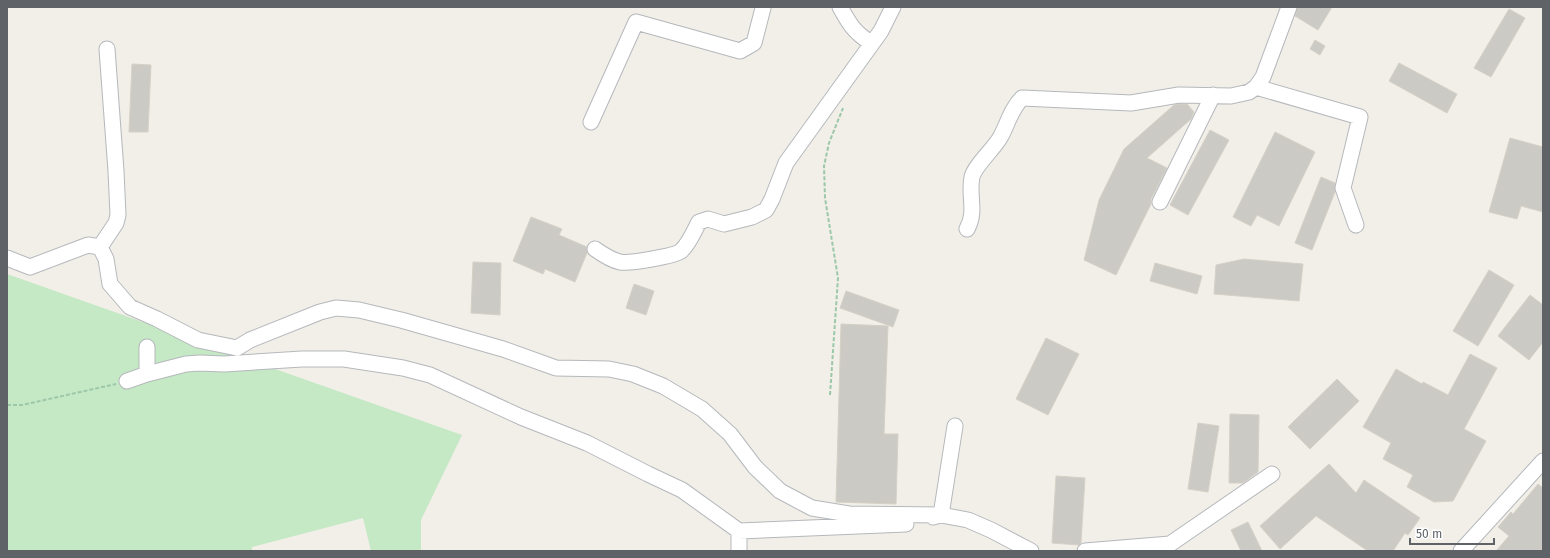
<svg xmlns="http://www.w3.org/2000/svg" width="1550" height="558" font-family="'Fira Sans',sans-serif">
<rect width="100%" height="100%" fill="#f1efe8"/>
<!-- green -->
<path fill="#c5e8c5" d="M7,274L462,435L421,520V551H371L363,518L252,547V551H7Z"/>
<!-- building -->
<path fill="#cccac5" stroke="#d6d1c6" d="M1298,7H1332L1318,30L1295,16Z
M1509,9L1525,18L1491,77L1474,68Z
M1315,40L1325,46L1320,55L1310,49Z
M1399,63L1457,94L1447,113L1389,81Z
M132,64L151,65L148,132H129Z
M1180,104H1187L1194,112L1191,119L1147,158L1167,168L1151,199V204L1116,275L1084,260L1099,200L1124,149L1174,105Z
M1210,130L1229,140L1188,215L1170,205Z
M1275,132L1315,152L1279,226L1257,215L1251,226L1233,217Z
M1510,138L1543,147V212L1521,206L1517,219L1489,212Z
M1321,177L1335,183V192L1312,250L1295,243Z
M531,217L562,229L559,235L587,247V253L575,282L545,269L543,274L513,261Z
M1244,259L1303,264L1299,301L1214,294L1216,265Z
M473,262L501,263L500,315L471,313Z
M1155,263L1202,276L1197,294L1150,281Z
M1489,270L1514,285L1478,346L1453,331Z
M634,284L654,291L646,315L626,308Z
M846,291L899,310L893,327L840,308Z
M1530,295L1543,305V342L1529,360L1498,336Z
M841,324L888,326L884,434H898L896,504L836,502Z
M1046,338L1079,354L1048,415L1016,399Z
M1470,354L1497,368L1464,429L1486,441L1453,501L1434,502L1407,487L1413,475L1383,459L1391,443L1363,427L1396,369L1422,384L1423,382L1448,395Z
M1337,379L1359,401L1310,449L1288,427Z
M1230,414L1259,415L1258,472L1243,483H1229Z
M1198,423L1219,426L1208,492L1188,489Z
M1329,464L1356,493L1364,480L1420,518L1408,535L1405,533L1393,551H1368L1316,516L1280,549L1260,526Z
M1056,476L1085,478L1081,543L1079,545L1052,543Z
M1538,484L1543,488V551H1496L1509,536L1498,527L1511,512L1513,514Z
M1248,522L1262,551H1241L1231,530Z"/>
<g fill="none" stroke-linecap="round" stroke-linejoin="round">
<!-- minor casing -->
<g stroke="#b5b8bc" stroke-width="17">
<path id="minor" d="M840,7C850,25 854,32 871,43
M1256,87L1360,117L1343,188L1356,225
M591,122L636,22L740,51L754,43L763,8
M1160,202L1213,95
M967,229C977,211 968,195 972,177C975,165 995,148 1001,136C1008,123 1011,109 1022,98L1131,103L1179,95L1231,96L1249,92L1256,87L1263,77L1289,7
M100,247L116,223L118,215L116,171L107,49
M595,249C602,254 611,260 620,262C628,264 675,256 681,251C689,244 694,231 699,222L708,219L724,224L752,217L766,210L772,199L786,163L881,31L893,7
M7,258L30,267L88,245L100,247L106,259L110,284L130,307L157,319L198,340L237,348L250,340L320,312L336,308L359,310L401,320L503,349L556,368L609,369L633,374L663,386L702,409L730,434L755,467L780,491L812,508L849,514L941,515L968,520L991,530L1031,551
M147,374V347
M127,381L147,374L186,364L200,363L224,364L302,359H344L403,368L430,375L521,417L587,443L648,474L682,490L739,531
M933,517L941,515L955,426
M739,551V531L906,524
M1085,551L1170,544L1272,474
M1461,551L1543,461"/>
</g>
<!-- path -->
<path stroke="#9cc7a9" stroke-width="2" stroke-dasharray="4 2" stroke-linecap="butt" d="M830,395L838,278L825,198L824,166L829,143L843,108
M7,405H22L116,384"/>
<!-- minor -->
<use href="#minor" stroke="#fff" stroke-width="15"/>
</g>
<!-- border -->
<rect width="1550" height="558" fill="none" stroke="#5f6368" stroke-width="16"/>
<!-- scale -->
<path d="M1410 538v6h84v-6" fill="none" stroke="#5f6368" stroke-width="2"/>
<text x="1416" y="538" font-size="12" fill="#5f6368" stroke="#ffffff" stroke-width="3" paint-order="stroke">50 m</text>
</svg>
